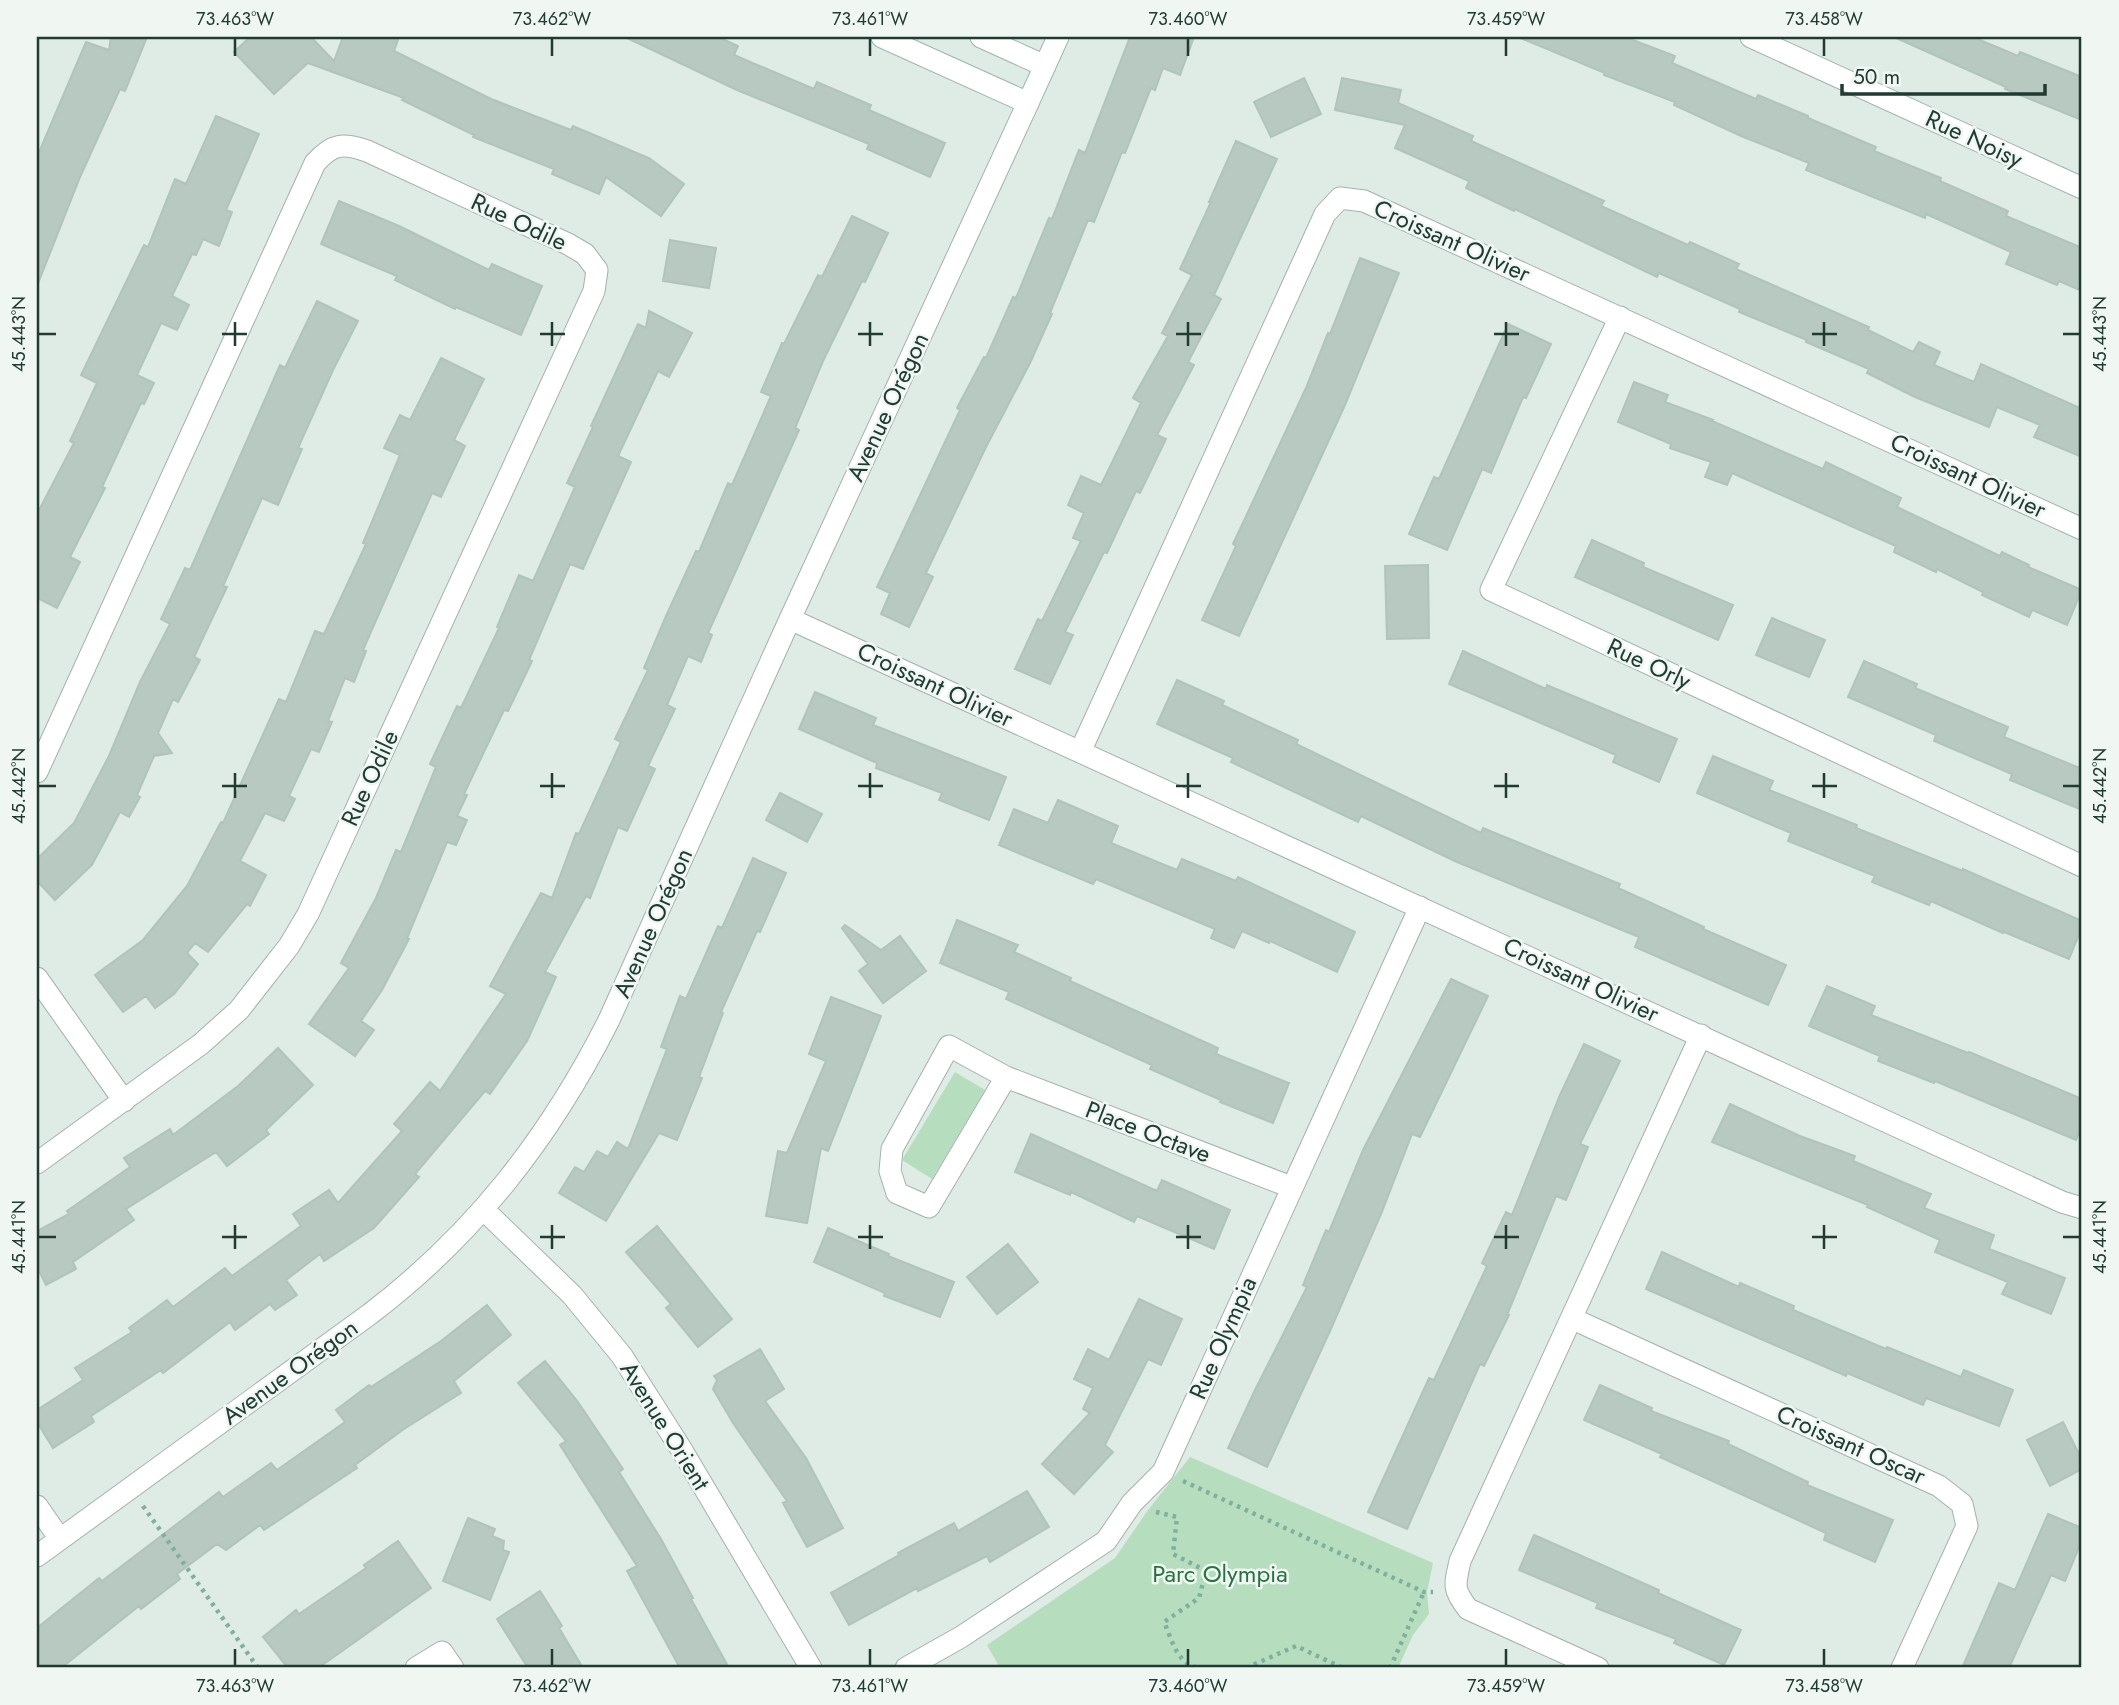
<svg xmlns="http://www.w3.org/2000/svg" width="2119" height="1705" font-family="Jost,sans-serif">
<rect width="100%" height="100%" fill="#dfebe5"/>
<!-- green -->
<path fill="#b7ddbf" d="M955,1072L985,1090L932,1179L902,1160Z
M1190,1457L1433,1563L1427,1592L1429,1614L1413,1635L1398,1668H1000L987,1645L1115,1558L1148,1510Z"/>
<!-- building -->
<path fill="#b7c9c0" stroke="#b1c4bb" stroke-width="2" d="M111,37H147L125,91L120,89L80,177L37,286V157L86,42L109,50Z
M250,37H311L334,61L343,37H399L394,51L491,99L571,130L573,126L649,158L684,184L661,216L606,177L599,194L552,174L554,169L473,137L474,135L402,100L404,98L308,63L274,94L234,52Z
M625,37H718L738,46L734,55L814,89L817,82L871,105L869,110L945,143L930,177L867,149L869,144L737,90Z
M1130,37H1194L1180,75L1163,68L1155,90L1151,88L1125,153L1122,152L1094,222L1088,220L1050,313L1052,314L1030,363L986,447L926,573L933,577L909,627L881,614L890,593L877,587L960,410L957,408L984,357L986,358L1013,297L1016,298L1049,218L1052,219L1079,150L1085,153Z
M1518,37H1625L1675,56L1672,63L1756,99L1758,95L1808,116V118L1876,147L1874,151L1941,178L1940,181L2008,211L2006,216L2082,248V291L2059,281L2057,285L2006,264L2011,252L1926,214L1925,218L1806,170L1809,163L1741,136L1674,105L1675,102L1604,75L1605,73Z
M1894,37H1973L2018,56L2020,52L2082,77V120L2005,89L2006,87Z
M1304,78L1321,114L1271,137L1254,102Z
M1342,78L1401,90L1398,103L1473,136L1471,141L1604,201L1601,206L1688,245L1690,242L1739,264L1736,269L1869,327L1868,330L1913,352L1919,342L1940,352L1934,365L1974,382L1981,364L2082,409V457L2034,437L2040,425L1997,407L1989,427L1915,397L1867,373L1869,369L1806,342L1807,340L1739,312L1740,309L1659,273L1657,277L1515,209L1514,211L1466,188L1469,181L1395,148L1405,125L1335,110Z
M216,116L259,134L226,210L232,212L219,246L203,239L196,255L192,254L172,296L189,305L177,330L161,323L137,375L154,383L144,404L141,403L102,487L105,488L70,557L80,562L57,608L37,598V514L74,443L70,441L97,383L81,375L144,245L148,247L175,179L186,184Z
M1236,141L1277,159L1214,295L1221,299L1188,362L1194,365L1157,435L1166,439L1140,493L1136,491L1107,553L1104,552L1065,632L1073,635L1050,684L1015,669L1038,619L1042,621L1081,541L1073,538L1084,513L1068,505L1081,476L1101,485L1141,403L1133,398L1168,336L1162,333L1192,275L1180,269L1211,202H1209Z
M339,201L399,226L489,270L492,264L542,286L521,335L456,307L455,309L395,280L397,276L321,244Z
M852,216L888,233L865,282L862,281L823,361L795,428L799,430L708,633L712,635L701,662L688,656L667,705L675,709L648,766L655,769L627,831L618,827L590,898L586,896L545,972L556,977L527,1041L490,1094L485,1091L415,1174L419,1177L374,1228L324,1261L320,1254L286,1280L297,1295L275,1310L270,1304L235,1330L230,1322L163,1373L161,1370L91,1416L94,1422L53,1448L37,1422V1410L83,1380L75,1368L132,1332L129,1328L167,1300L173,1307L225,1268L232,1276L301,1226L293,1214L329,1190L338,1203L402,1131L394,1124L430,1082L440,1091L506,994L490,986L541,893L552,898L576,833L579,834L621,742L615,739L648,670L644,668L666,616L696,551L699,552L728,483L732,485L771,396L761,392L782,343L784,344L818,275L822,277Z
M670,240L716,248L709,288L663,281Z
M1360,258L1399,273L1345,405L1239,636L1202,620L1236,546L1233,544L1306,388L1328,333L1330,334Z
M317,301L358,321L333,370L298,448L302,449L278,505L262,498L223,586L227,587L194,657L200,660L178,702L173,699L158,733L172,753L154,756L137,795L140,797L129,817L120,812L92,865L55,900L37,881V859L74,823L109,756L140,682L170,624L161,619L185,568L190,570L280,365L285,368Z
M649,311L692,333L669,377L658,371L618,456L631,462L583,569L570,564L529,660L532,661L508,711L504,710L464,794L467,795L457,816L467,820L456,845L447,842L407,938L409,939L382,990L361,1021L374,1030L355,1056L309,1024L349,968L341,963L376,898L396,850L401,852L436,767L430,764L457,706L461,708L499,628L497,627L519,575L533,581L575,487L567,483L593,427L591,426L638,324L646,328Z
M1508,324L1551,344L1526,398L1523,397L1491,473L1482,469L1447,550L1409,534L1434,477L1439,479Z
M441,358L484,379L454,440L465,446L441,497L432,493L363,650L366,651L354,682L345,678L328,721L332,722L319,752L311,749L289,796L295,799L284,821L265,813L240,861L266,875L250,906L247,904L208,952L195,943L187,953L198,964L174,994L155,1008L146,996L123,1012L95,975L143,940L187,886L221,822L223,823L279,699L286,702L315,631L324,634L366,544L363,543L400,455L384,448L400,415L410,420Z
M1634,382L1668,395L1665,402L1713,420L1712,421L1823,469L1826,462L1901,498L1897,507L2000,556L2002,552L2029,565L2028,567L2082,590L2067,625L2032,610L2029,617L1982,595L1983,592L1937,569L1936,572L1894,552L1896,546L1732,473L1727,485L1705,477L1711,462L1670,448L1671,444L1618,422Z
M1592,540L1644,563L1643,567L1733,605L1718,640L1575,577Z
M1428,565L1429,638L1387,639L1385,566Z
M1772,618L1825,640L1809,677L1756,655Z
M1463,651L1546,689L1547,685L1677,739L1659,782L1613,762L1616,755L1449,684Z
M1864,661L1917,684L1915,688L2008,727L2004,737L2082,769V810L2010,780L2012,774L1934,741L1936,735L1848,697Z
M1177,680L1224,701L1222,705L1298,740L1296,744L1481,833L1483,828L1620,884L1618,888L1704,927L1703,929L1786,965L1768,1005L1635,947L1639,937L1457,862L1361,816L1358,822L1231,762L1233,758L1157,724Z
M815,692L876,718L873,725L1006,777L989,820L939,800L942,793L876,768L877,763L799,729Z
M1713,756L1773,781L1769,790L1857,825L1856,828L1963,871V869L2082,921V927L2069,959L2004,932L2003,933L1931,901L1929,905L1872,882L1875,876L1788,841L1791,833L1697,793Z
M780,793L822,814L807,842L766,820Z
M1058,800L1118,826L1111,843L1177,870L1182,859L1236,881L1238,877L1355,932L1337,972L1270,941L1269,943L1242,931L1234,948L1211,938L1215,929L1096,879L1093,884L999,845L1014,809L1048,823Z
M753,858L786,873L760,932L757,931L721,1012L723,1013L699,1077L702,1078L677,1140L659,1133L606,1221L559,1193L575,1167L584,1172L597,1151L608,1157L617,1142L628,1149L667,1049L661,1047L680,996L686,999L718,926L722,928Z
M957,920L1018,945L1014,952L1071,978L1070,981L1218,1048L1216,1054L1289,1083L1273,1123L1220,1102L1221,1100L1150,1069L1152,1065L1006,999L1009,992L940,963Z
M845,925L881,950L900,936L926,971L883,1003L859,971L868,964L842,928Z
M1451,979L1488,996L1420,1137L1412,1134L1381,1214L1330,1331L1267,1467L1228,1448L1254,1392L1307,1287L1303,1285L1326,1230L1329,1232L1363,1150Z
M1827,986L1875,1006L1871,1015L1968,1053L1969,1052L2082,1099V1125L2076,1140L1935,1081L1934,1083L1878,1061L1880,1056L1809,1026Z
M831,997L881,1016L828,1151L821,1148L807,1223L766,1216L778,1151L787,1153L826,1061L809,1054Z
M1584,1044L1620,1061L1580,1144L1588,1147L1566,1200L1556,1196L1507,1315H1509L1484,1366L1480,1364L1407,1529L1368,1512L1429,1378L1434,1380L1487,1266L1482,1263L1506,1212L1512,1215L1560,1095Z
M278,1048L313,1085L266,1130L269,1134L227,1166L216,1152L126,1209L134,1220L73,1262L76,1269L46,1285L37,1267V1231L69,1214L67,1211L130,1167L124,1158L170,1129L173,1135L238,1086Z
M1730,1104L1800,1136L1855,1156L1853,1161L1931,1194L1924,1208L1994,1235L1989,1249L2065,1278L2051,1314L2002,1294L2008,1282L1935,1252L1940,1240L1867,1207L1868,1205L1712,1142Z
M1031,1134L1157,1191L1162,1180L1230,1210L1214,1249L1137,1216L1134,1222L1071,1192L1070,1195L1015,1172Z
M657,1226L732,1319L698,1347L666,1308L671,1304L626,1252Z
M828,1228L889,1254L888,1256L954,1282L940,1317L884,1296L885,1293L814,1262Z
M1008,1244L1038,1282L997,1314L967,1277Z
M1662,1252L1739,1287L1740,1283L1794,1306L1793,1310L1886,1349L1887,1347L1961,1377L1964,1370L2013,1390L1999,1426L1926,1398L1923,1405L1847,1373L1846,1376L1646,1289Z
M1139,1299L1182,1319L1161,1365L1148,1359L1105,1445L1113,1452L1074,1494L1042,1464L1090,1413L1083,1409L1093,1388L1074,1379L1088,1349L1109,1360Z
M487,1305L511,1335L454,1381L461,1393L404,1429L355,1465L357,1468L264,1530L260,1525L226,1550L217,1544L177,1574L180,1579L141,1609L139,1606L61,1668H37V1628L99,1578L102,1581L219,1492L223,1497L271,1463L277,1470L345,1422L336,1410L369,1385L371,1387L441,1341Z
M760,1349L784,1389L765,1401L806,1458L843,1528L807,1547L783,1503L787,1501L733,1423L713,1389L717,1380L714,1376Z
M545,1361L578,1402L623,1469L619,1472L661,1539L693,1598L691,1599L729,1668H680L627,1571L637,1566L560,1445L566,1441L518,1383Z
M1600,1385L1652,1408L1651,1411L1729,1441L1728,1444L1808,1482L1807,1485L1893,1520L1875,1562L1824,1540L1826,1533L1660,1457L1662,1454L1584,1420Z
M2063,1422L2082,1460V1469L2050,1486L2027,1440Z
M1027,1491L1049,1527L990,1562L987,1556L918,1591L917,1588L849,1625L831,1593L899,1555L898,1553L954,1523L958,1531Z
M2048,1514L2082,1528V1540L2065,1581L2051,1575L2009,1668H1962L1999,1583L2015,1590Z
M468,1518L495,1529L492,1536L504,1541L503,1550L509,1552L490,1600L443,1581Z
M1534,1535L1659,1590L1658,1593L1741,1630L1724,1665L1674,1643L1676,1639L1596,1608L1598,1603L1519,1570Z
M398,1541L431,1588L318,1668H288L263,1637L296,1610L299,1614L366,1568L364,1565Z
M540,1591L562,1626L559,1628L583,1668H528L497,1619Z"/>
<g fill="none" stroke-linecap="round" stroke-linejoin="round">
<!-- street casing -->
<g stroke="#a2b3ac" stroke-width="23">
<path id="street" d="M1751,37L2082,188
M1620,317L1491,590L2082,866
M790,619L2062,1202L2082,1208
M1080,752L1325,214L1340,198L1364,201L2082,529
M37,772L315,163C333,143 343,143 367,151L568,244L585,254L597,270L594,291L308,914L289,946L239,1010L201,1044L37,1163
M37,978L124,1101
M1006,1077L929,1207L897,1193L890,1171L892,1149L949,1046L1006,1077L1291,1187
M484,1210L572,1295L622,1356L683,1452L811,1668
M1573,1319L1939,1486L1962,1504L1967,1526L1902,1668
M37,1506L60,1539
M37,1556L370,1314C475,1234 550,1137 609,1020L790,619L1028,103
M416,1668L442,1652L453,1668
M906,1668L961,1637L1106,1541L1132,1503L1163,1472L1420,907
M1598,1668L1468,1609C1452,1588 1455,1585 1460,1561L1701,1035"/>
</g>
<!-- secondary casing -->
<g stroke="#9eb7ac" stroke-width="23">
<path id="secondary" d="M882,37L1028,103L1058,37
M981,37L1045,66"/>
</g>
<!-- path -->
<path stroke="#7faf9d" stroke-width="4.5" stroke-dasharray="3.5 5" stroke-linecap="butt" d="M1183,1481L1424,1592H1433
M143,1506L258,1668
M1156,1512L1177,1517L1173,1554L1206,1571L1199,1598L1164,1622C1173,1642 1178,1668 1203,1668
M1246,1668L1296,1646L1343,1668
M1390,1668L1424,1592"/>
<!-- street -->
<use href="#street" stroke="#fff" stroke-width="21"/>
<!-- secondary -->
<use href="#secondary" stroke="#fff" stroke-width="21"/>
</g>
<!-- ticks -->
<path fill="none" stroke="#203b32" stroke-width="2.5" d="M235,38V56M552,38V56M870,38V56M1188,38V56M1506,38V56M1824,38V56M235,322V346M552,322V346M870,322V346M1188,322V346M1506,322V346M1824,322V346M38,334H56M222,334H247M540,334H565M858,334H883M1176,334H1201M1494,334H1519M1812,334H1837M2063,334H2080M235,773V798M552,773V798M870,773V798M1188,773V798M1506,773V798M1824,773V798M38,786H56M222,786H247M540,786H565M858,786H883M1176,786H1201M1494,786H1519M1812,786H1837M2063,786H2080M235,1225V1249M552,1225V1249M870,1225V1249M1188,1225V1249M1506,1225V1249M1824,1225V1249M38,1237H56M222,1237H247M540,1237H565M858,1237H883M1176,1237H1201M1494,1237H1519M1812,1237H1837M2063,1237H2080M235,1649V1666M552,1649V1666M870,1649V1666M1188,1649V1666M1506,1649V1666M1824,1649V1666"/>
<g text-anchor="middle" stroke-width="5" stroke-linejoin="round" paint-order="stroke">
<!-- street labels -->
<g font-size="24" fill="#203b32" stroke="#f0f7f3">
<text transform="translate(1974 139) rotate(25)" y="8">Rue Noisy</text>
<text transform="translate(519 222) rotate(25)" y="8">Rue Odile</text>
<text transform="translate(1452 241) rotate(24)" y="8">Croissant Olivier</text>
<text transform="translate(888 407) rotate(-65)" y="8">Avenue Orégon</text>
<text transform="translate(1968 476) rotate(25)" y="8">Croissant Olivier</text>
<text transform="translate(1649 664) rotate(25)" y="8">Rue Orly</text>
<text transform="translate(935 685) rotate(25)" y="8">Croissant Olivier</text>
<text transform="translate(370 778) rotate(-65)" y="8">Rue Odile</text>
<text transform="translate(653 923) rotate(-66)" y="8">Avenue Orégon</text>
<text transform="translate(1581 980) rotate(25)" y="8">Croissant Olivier</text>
<text transform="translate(1148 1132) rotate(21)" y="8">Place Octave</text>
<text transform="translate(1223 1338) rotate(-66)" y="8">Rue Olympia</text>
<text transform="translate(290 1372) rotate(-36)" y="8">Avenue Orégon</text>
<text transform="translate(665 1426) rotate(58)" y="8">Avenue Orient</text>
<text transform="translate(1851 1445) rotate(24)" y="8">Croissant Oscar</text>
</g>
<!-- park labels -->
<g font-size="24" fill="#297340" stroke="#f0f7f3">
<text x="1220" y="1582">Parc Olympia</text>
</g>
</g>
<!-- border -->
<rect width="2119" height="1705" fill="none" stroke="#f0f7f3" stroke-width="77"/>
<!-- scale -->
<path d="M1842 84v10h203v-10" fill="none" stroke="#203b32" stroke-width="3.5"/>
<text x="1853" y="84" font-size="21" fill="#203b32" stroke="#f0f7f3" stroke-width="5" paint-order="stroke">50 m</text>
<rect x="38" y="38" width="2042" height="1628" fill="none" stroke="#203b32" stroke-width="2.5"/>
<g font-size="18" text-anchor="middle" fill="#203b32">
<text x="235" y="25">73.463°W</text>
<text x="552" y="25">73.462°W</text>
<text x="870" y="25">73.461°W</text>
<text x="1188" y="25">73.460°W</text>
<text x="1506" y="25">73.459°W</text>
<text x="1824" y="25">73.458°W</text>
<text transform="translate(19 334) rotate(-90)" y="6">45.443°N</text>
<text transform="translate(2100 334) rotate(-90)" y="6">45.443°N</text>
<text transform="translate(19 786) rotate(-90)" y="6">45.442°N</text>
<text transform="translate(2100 786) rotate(-90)" y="6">45.442°N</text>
<text transform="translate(19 1237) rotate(-90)" y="6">45.441°N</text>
<text transform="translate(2100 1237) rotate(-90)" y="6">45.441°N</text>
<text x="235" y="1692">73.463°W</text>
<text x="552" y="1692">73.462°W</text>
<text x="870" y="1692">73.461°W</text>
<text x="1188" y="1692">73.460°W</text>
<text x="1506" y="1692">73.459°W</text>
<text x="1824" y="1692">73.458°W</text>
</g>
</svg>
